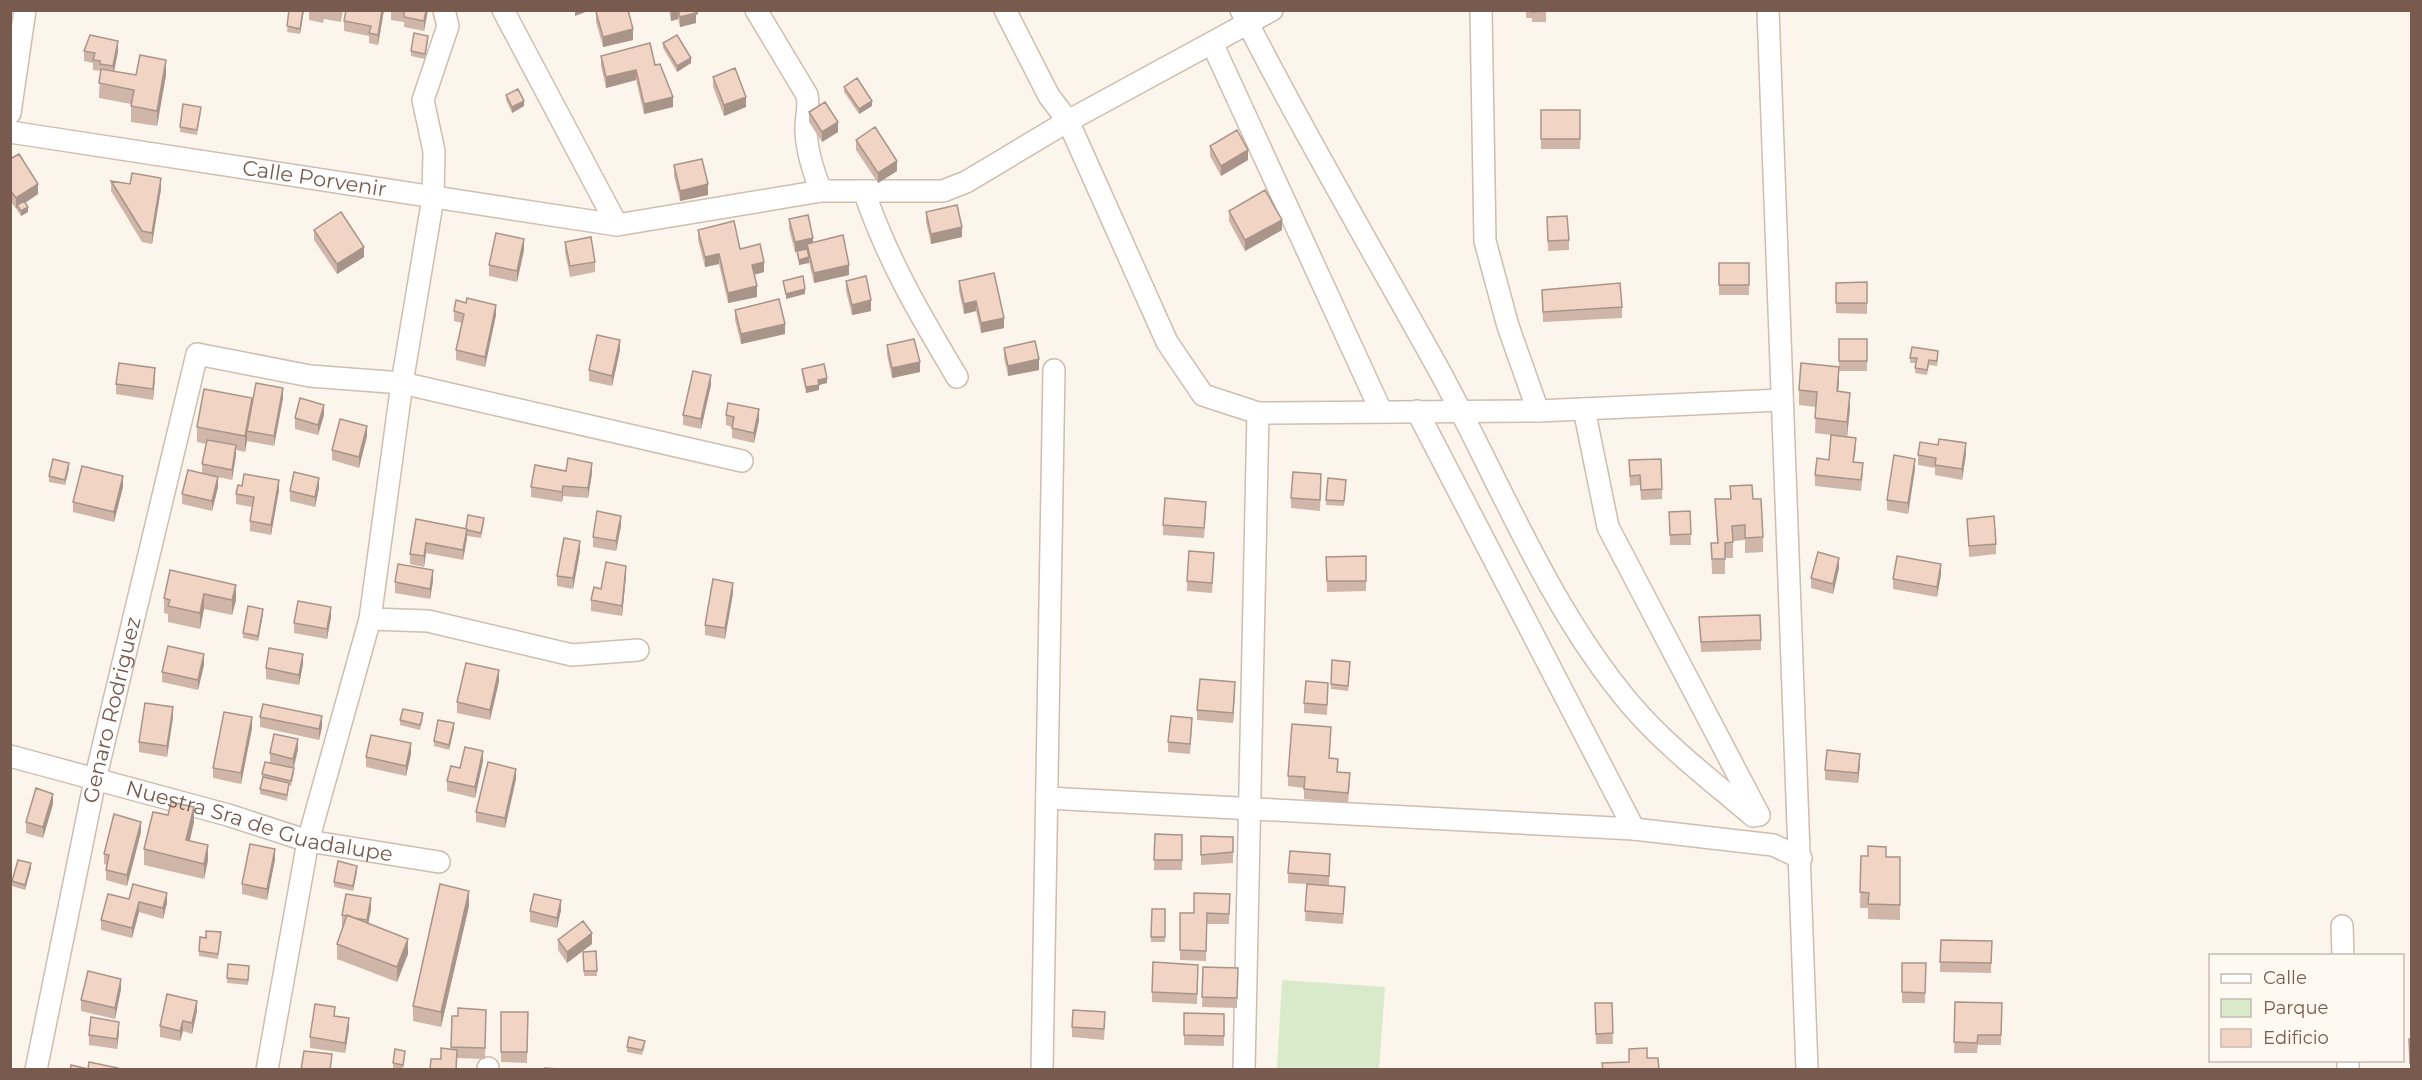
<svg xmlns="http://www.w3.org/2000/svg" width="2422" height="1080" font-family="Montserrat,sans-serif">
<rect width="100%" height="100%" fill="#fcf5ec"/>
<!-- green -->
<path fill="#d8eac9" d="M1282,980L1385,987L1379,1069H1277Z"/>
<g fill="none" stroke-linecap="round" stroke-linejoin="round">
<!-- minor casing -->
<g stroke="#cfbdb0" stroke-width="24">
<g id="minor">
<path d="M503,10L617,225"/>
<path d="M756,10L807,95C810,110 805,118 806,132C807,153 813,171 821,191"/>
<path d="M1005,10L1049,96L1068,121L1167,342L1203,395L1258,413L1538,411L1782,400"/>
<path d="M1241,10C1303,132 1373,251 1439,370C1500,482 1548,607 1631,705C1667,747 1711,780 1753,816L1759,815"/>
<path d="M1481,10L1485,241L1508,326L1538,411"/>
<path d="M1768,10L1807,1070"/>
<path d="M1212,43L1381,411"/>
<path d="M10,113L25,10"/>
<path id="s1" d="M10,132L617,225L821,191H943L966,182L1068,121L1272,10"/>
<path d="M864,191C887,259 920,315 957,377"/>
<path d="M1584,409L1608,527L1759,815"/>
<path d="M1417,411L1634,829"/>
<path d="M370,619L428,621L572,655L638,650"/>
<path id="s2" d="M10,756L228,815L308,841L439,862"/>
<path d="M1047,798L1634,829L1773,845L1801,858"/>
<path d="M2342,926L2343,956"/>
<path d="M2348,1060V1070"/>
<path id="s3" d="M36,1070L95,780L197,354L310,376L402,383L742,461"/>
<path d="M267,1070L308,841L370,619L402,383L433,198L434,151L423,100L448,26L444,10"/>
<path d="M488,1070V1068"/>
<path d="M1042,1070L1054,370"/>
<path d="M1244,1070L1258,413"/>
</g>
</g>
<!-- minor -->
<use href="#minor" stroke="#fff" stroke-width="21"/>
</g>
<!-- wall -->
<path fill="#cfb6a9" d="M289,10H304L300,34L287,32Z
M309,10H343L341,22L324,19L323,23L309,20Z
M346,10H384L378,45L369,43V36L344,31V21Z
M391,10H428L424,31L404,27V22L391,20Z
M669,10H698V14L696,15V23L680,27L678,19L671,21Z
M1526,10H1546V22H1532V18H1526Z
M596,12L633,40L603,47L596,22Z
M428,41L425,59L411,56V51Z
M663,43L691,63L677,72L663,48Z
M84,51H118L114,71L136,75H166L157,126L131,122V104L99,98L100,71L93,70V63L84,61Z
M601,56L655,65L673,107L644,114L636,80L606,88L601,66Z
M713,77L746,107L724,116L713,87Z
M844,87L872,106L859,114L844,92Z
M506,95L524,106L512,113L506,100Z
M1541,110H1580V149H1541Z
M201,112L197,135L180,132V127Z
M809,112L838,132L822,142L809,122Z
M856,140L897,171L878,183L856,150Z
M1210,146L1248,160L1221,176L1210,156Z
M10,159L38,194L25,203L28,212L21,216L17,210V208L16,209L10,200Z
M674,165L708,195L680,201L674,176Z
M111,181L161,189L152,244L142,242L111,191Z
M1229,211L1282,230L1245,251L1229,221Z
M926,212L962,237L931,244L926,222Z
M1547,217L1569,240V250L1548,251Z
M789,219L813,242L849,275L814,283L809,262L799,265L797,252H795L789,229Z
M314,230L364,257L337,274L314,240Z
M698,230L764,272L754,275L757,297L728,303L719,264L705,267L698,240Z
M565,242L595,262V272L570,277L565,252Z
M524,250L517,282L489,276V265Z
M1719,263H1749V295H1719Z
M846,281L871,311L852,315L846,291Z
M959,281L1004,328L981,333L976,311L964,314L959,291Z
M1867,282V314L1836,313V283Z
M1542,290L1622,307V318L1543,322Z
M735,310L785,334L741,344L735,320Z
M454,311L496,315L485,367L456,360V350L462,323L454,321Z
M1839,339H1867V371H1839Z
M887,345L920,372L892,378L887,355Z
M1004,348L1039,370L1008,376L1004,358Z
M620,350L612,386L589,381V370Z
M1938,356L1937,366L1929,365L1927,375L1915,373L1916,363H1910V358Z
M802,369L827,383L819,385V390L806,393L802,374Z
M155,378L153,400L116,394V384Z
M1839,382L1838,391L1850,408L1847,437L1856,448L1854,462L1863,474L1861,491L1815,486V475L1829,460L1831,435L1815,433L1816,407L1799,405V390Z
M711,385L701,429L683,425V415Z
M252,398H283L274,446L247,441L245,452L236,450V455L232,480L218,477V487L212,511L182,504V494L202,473V464L206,444L197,442V427Z
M324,415L318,435L295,429V418Z
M726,415L759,420L754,443L732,438V427L726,425Z
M367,436L359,468L332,460V450Z
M1938,445L1966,454L1962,480L1935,475V468L1918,465V455Z
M1629,460L1662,489V499L1641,500L1640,485L1630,486Z
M69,468L65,485L49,482V476Z
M1915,469L1908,514L1887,510V500Z
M566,471L592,473L588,498L563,496L562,502L531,497V487Z
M1321,485L1320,511L1291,508V498Z
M1346,485L1344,506L1326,505V500Z
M1730,486L1753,499L1763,537V552L1745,553V540L1733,541V558H1725V574H1712L1711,543H1717L1715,499H1730Z
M123,487L114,522L73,512V502Z
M319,488L315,507L290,501V491Z
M279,490L271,535L250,531V521L252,507L236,504V494Z
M1690,511L1691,545H1670L1669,512Z
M1206,512L1204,538L1163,535V525Z
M416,519L466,528L484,523L481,538L467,536L463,560L426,553L424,567L410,564V554Z
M1967,519L1996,544V554L1969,557Z
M621,526L616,551L593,547V537Z
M580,551L573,589L557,586V576Z
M1366,556V591L1327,592L1326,557Z
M1214,563L1212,593L1187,591V581Z
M1839,568L1833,594L1811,588V578Z
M170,570L236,600L232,615L204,609L200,629L168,622V614L164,613V598Z
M1941,574L1937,597L1893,589V579Z
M626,576L622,616L591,611V600L601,589Z
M433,581L430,599L395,593V582Z
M733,593L725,639L705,635V625Z
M263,614L258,641L243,638V633Z
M331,617L327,639L294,633V623Z
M1699,617L1761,640V650L1701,652Z
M303,664L299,685L266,679V668Z
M204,665L198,690L162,682V672Z
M1350,667L1348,691L1331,689V684Z
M499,681L490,720L457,713V702Z
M1235,692L1233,723L1197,720V710Z
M1328,693L1327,715L1304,713V703Z
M173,717L167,757L139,752V742Z
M260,717L322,727L319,740L260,727Z
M423,719L420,730L400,725V720Z
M252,728L241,784L213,778V768Z
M454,728L449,750L434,746V741Z
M1192,728L1190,754L1168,752V742Z
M1331,737L1329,758L1338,772L1350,783L1348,803L1304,799V788L1288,786V776Z
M298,749L294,768V773L291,786L289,785L287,801L260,794V789L262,780V774L270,763V753Z
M411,754L406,776L366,767V757Z
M483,761L475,798L447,791V781L460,768Z
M1860,764L1858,783L1825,780V770Z
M516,779L505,828L476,822V812Z
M53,804L43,838L26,833V822Z
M194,822L190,841L208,860L204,879L144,865V849Z
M141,832L127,886L106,880V870L107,865L104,864V854Z
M1155,834L1182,835V870H1154Z
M1201,836L1233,837V863L1201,865Z
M1861,856L1900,857V920L1868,919V908H1860Z
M275,859L267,900L242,894V884Z
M1330,864L1329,886L1345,897L1343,924L1305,921L1307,884L1288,883V873Z
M31,868L25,890L12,886V881Z
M357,871L353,891L334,887V882Z
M1230,894L1229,924H1207L1206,961L1180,960V913H1194Z
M129,899L167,903L163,919L139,912L132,938L101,930V920Z
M469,906L441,1027L413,1021V1006Z
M371,909L368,923L408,954L397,982L337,959V944L343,926H342V915Z
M1152,909H1165V942H1151Z
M561,910L557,928L530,922V911Z
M221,937L218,959L199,956V951Z
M558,940L592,944L567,963L558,950Z
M1992,941L1991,973L1940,972V962Z
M596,951L597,976H584L583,952Z
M1902,963H1926L1925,1003H1902Z
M1198,965L1197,1004L1152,1002V992Z
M1203,967L1238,968L1237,1008L1202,1007Z
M249,972L248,985L227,983V978Z
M121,989L115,1019L81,1011V1000Z
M1955,1002L2002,1003L2001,1045H1978L1977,1053H1954Z
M1595,1003H1612L1613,1044H1596Z
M486,1010L485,1059L457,1058V1070H430L451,1049L452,1016H458Z
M197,1011L192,1034L183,1031L180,1041L160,1037V1026Z
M501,1012H528L527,1063L501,1062Z
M1184,1013L1224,1014V1046L1184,1045Z
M335,1016L349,1028L345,1053L310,1048V1037Z
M1105,1023L1104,1040L1072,1037V1027Z
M119,1032L117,1049L89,1045V1035Z
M645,1046L642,1055L627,1052V1047Z
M405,1056L403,1070L393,1068V1063Z"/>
<!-- shaded-wall -->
<path fill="#a99489" d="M303,10H304L300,34V29Z
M382,10H384L378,45V35Z
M426,10H428L424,31V21Z
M575,10H591L575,16Z
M671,10H678V19L671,21Z
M694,10H698V14L696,15V23L680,27V17Z
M633,29V40L603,47V37Z
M118,41V51L113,77V66Z
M691,58V63L677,72V66Z
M166,60V75L157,126V111Z
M636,70V80L606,88V77Z
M673,97V107L644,114V104Z
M746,97V107L724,116V105Z
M524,101V106L512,113V107Z
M872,101V106L859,114V109Z
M838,122V132L822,142V132Z
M1248,150V160L1221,176V166Z
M897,161V171L878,183V173Z
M161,178V189L152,244V233Z
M38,184V194L19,207L17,205V208L16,209V198Z
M708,184V195L680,201V191Z
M28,207V212L21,216V211Z
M1282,220V230L1245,251V240Z
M962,227V237L931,244V234Z
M813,238V248L807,244V250L795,252V242Z
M524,239V250L517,282V271Z
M364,247V257L337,274V264Z
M719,254V264L705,267V257Z
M809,257V263L799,265V260Z
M764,262V272L752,275V265Z
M849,265V275L814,283V273Z
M757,286V297L728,303V293Z
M805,289V294L786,299V294Z
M871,300V311L852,315V305Z
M976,301V311L964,314V304Z
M496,305V315L485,367V357Z
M1004,318V328L981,333V323Z
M785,324V334L741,344V334Z
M620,340V350L612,386V376Z
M1039,359V370L1008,376V366Z
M920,362V372L892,378V368Z
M1839,367V382L1837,406V391Z
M155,368V378L153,400V389Z
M711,375V385L701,429V419Z
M827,378V383L819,385V390L806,393V387L818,380Z
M283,388V398L274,446V436Z
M1850,393V408L1847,437V422Z
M252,398L247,431V441L245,452V436Z
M324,405V415L318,435V425Z
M759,409V420L754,443V433Z
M367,426V436L359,468V457Z
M1966,443V454L1962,480V469Z
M236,445V455L232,480V470Z
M1915,459V469L1908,514V503Z
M69,463V468L65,485V480Z
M592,463V473L588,498V488Z
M123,476V487L114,522V512Z
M218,477V487L212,511V501Z
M319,478V488L315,507V497Z
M279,480V490L271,535V525Z
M563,486V496L562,502V492Z
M621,516V526L616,551V541Z
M467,529V539L463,560V550Z
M580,541V551L573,589V578Z
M426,543V553L424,567V556Z
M1839,558V568L1833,594V584Z
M1941,564V574L1937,597V587Z
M626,566V576L622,616V606Z
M433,570V581L430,599V589Z
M733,583V593L725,639V628Z
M236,585V600L232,615V600Z
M204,594V609L200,629V613Z
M331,607V617L327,639V629Z
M263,609V614L258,641V636Z
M204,654V665L198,690V680Z
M303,654V664L299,685V675Z
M499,670V681L490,720V710Z
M1235,682V692L1233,723V713Z
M173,707V717L167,757V746Z
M322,716V727L319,740V729Z
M252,717V728L241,784V773Z
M454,723V728L449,750V745Z
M298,739V749L293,769V759Z
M411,743V754L406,776V766Z
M483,751V761L475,798V787Z
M1860,754V764L1858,783V773Z
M516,769V779L505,828V818Z
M53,794V804L43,838V827Z
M194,807V822L186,855V840Z
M141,822V832L127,886V875Z
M208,845V860L204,879V864Z
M275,849V859L267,900V889Z
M31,863V868L25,890V885Z
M357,866V871L353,891V886Z
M469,891V906L441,1027V1012Z
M167,893V903L163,919V908Z
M371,898V909L367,931V920Z
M561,900V910L557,928V918Z
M139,902V912L132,938V928Z
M592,933V944L567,963V952Z
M408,939V954L397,982V967Z
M121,979V989L115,1019V1008Z
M197,1001V1011L192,1034V1023Z
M349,1018V1028L345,1053V1043Z
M183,1021V1031L180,1041V1031Z
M119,1022V1032L117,1049V1039Z"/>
<!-- building -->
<path fill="#f1d4c4" stroke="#a99489" stroke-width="1.5" d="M289,10H303L300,29L287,26Z
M346,10H382L378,35L369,33L371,26L344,21Z
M396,10H426L424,21L404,17V12Z
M601,10H628L633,29L603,37L596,12Z
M678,10H695L696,13L680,17Z
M1532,10H1546V11L1532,12Z
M414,33L428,36L425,54L411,51Z
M90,35L118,41L113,66L100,64V61L93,60L95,53L84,51Z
M677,35L691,58L677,66L663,43Z
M650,43L655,65L660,64L673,97L644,104L636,70L606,77L601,56Z
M140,55L166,60L157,111L131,106L134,90L99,83L101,69L136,75Z
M735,68L746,97L724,105L713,77Z
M857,78L872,101L859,109L844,87Z
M518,89L524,101L512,107L506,95Z
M825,102L838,122L822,132L809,112Z
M183,104L201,107L197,130L180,127Z
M1541,110H1580V139H1541Z
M875,127L897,161L878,173L856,140Z
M1237,130L1248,150L1221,166L1210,146Z
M19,154L38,184L16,198L10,190V159Z
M702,159L708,184L680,191L674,165Z
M132,173L161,178L152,233L142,231L111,181L130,184Z
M1265,190L1282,220L1245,240L1229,211Z
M24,201L28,207L21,211L17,205Z
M957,205L962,227L931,234L926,212Z
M341,212L364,247L337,264L314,230Z
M808,215L813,238L795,242L789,219Z
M1567,216L1569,240L1548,241L1547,217Z
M734,221L740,249L760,244L764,262L752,265L757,286L728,293L719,254L705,257L698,230Z
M496,233L524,239L517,271L489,265Z
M843,235L849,265L814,273L807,244Z
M591,237L595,262L570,266L565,242Z
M807,249L809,257L799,260L797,251Z
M1719,263H1749V285H1719Z
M994,273L1004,318L981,323L976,301L964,304L959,281Z
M803,276L805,289L786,294L783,281Z
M866,276L871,300L852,305L846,281Z
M1867,282V303H1836V283Z
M1620,283L1622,307L1543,312L1542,290Z
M467,298L496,305L485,357L456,350L464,314L454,311L456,300L466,303Z
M779,299L785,324L741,334L735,310Z
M597,335L620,340L612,376L589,370Z
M914,339L920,362L892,368L887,345Z
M1839,339H1867V361H1839Z
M1035,341L1039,359L1008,366L1004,348Z
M1912,347L1938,351L1937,361L1929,360L1927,370L1915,368L1917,358H1910Z
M119,363L155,368L153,389L116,384Z
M1801,363L1839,367L1837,391L1850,393L1847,422L1815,418L1817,392L1799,390Z
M824,364L827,378L818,380L819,385L806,387L802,369Z
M693,371L711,375L701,419L683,415Z
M256,383L283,388L274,436L247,431Z
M204,389L252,398L245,436L197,427Z
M300,398L324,405L318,425L295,418Z
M728,403L759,409L754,433L732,428L734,417L726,415Z
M340,419L367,426L359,457L332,450Z
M1831,435L1856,438L1853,462L1863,463L1861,480L1815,475L1817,458L1829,460Z
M1939,439L1966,443L1962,469L1935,465L1936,458L1918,455L1920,442L1938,445Z
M207,440L236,445L232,470L202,464Z
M1894,455L1915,459L1908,503L1887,500Z
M568,458L592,463L588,488L563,486L562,492L531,487L535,465L566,471Z
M53,459L69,463L65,480L49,476Z
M1661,459L1662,489L1641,490L1640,475L1630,476L1629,460Z
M82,466L123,476L114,512L73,502Z
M188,470L218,477L212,501L182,494Z
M294,472L319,478L315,497L290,491Z
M1293,472L1321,474L1320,500L1291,498Z
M244,474L279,480L271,525L250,521L254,497L236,494L238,485L242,486Z
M1328,478L1346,480L1344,501L1326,500Z
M1752,485L1753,499H1761L1763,537L1745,538V525L1732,526L1733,542L1725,543V559H1712L1711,543H1718L1715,499H1731L1730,486Z
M1165,498L1206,502L1204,528L1163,525Z
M597,511L621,516L616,541L593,537Z
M1690,511L1691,534L1670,535L1669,512Z
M468,515L484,518L481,533L467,530V529L466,528Z
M1994,516L1996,544L1969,546L1967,519Z
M416,519L467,529L463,550L426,543L424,556L410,554Z
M564,538L580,541L573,578L557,576Z
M1189,551L1214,553L1212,583L1187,581Z
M1818,552L1839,558L1833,584L1811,578Z
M1366,556V581H1327L1326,557Z
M1897,556L1941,564L1937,587L1893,579Z
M606,562L626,566L622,606L591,600L594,587L601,589Z
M398,564L433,570L430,589L395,582Z
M170,570L236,585L232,600L204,594L200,613L168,606L170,600L164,598Z
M713,579L733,583L725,628L705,625Z
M298,601L331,607L327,629L294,623Z
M248,606L263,609L258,636L243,633Z
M1760,615L1761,640L1701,642L1699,617Z
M168,646L204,654L198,680L162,672Z
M269,648L303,654L299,675L266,668Z
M1332,660L1350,662L1348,686L1331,684Z
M466,663L499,670L490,710L457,702Z
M1200,679L1235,682L1233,713L1197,710Z
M1306,681L1328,683L1327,705L1304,703Z
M145,703L173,707L167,746L139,742Z
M263,704L322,716L319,729L260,717Z
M403,709L423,713L420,725L400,720Z
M224,712L252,717L241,773L213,768Z
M1171,716L1192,718L1190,744L1168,742Z
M438,720L454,723L449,745L434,741Z
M1292,724L1331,727L1329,758L1338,759L1337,772L1350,773L1348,793L1304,789L1305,777L1288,776Z
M274,734L298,739L293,759L270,753Z
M371,735L411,743L406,766L366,757Z
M465,747L483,751L475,787L447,781L451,766L460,768Z
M1827,750L1860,754L1858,773L1825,770Z
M265,762L294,768L291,781L262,774Z
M488,762L516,769L505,818L476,812Z
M263,777L289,783L287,795L260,789Z
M36,788L53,794L43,827L26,822Z
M171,802L194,807L186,840L208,845L204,864L144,849L153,812L168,815Z
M114,814L141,822L127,875L106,870L109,855L104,854Z
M1155,834L1182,835V860H1154Z
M1201,836L1233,837V852L1201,855Z
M250,844L275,849L267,889L242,884Z
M1868,846L1886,847V857H1900V905L1868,904L1869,893L1860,892L1861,856H1868Z
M1290,851L1330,854L1329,876L1288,873Z
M18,860L31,863L25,885L12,881Z
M338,861L357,866L353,886L334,882Z
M133,884L167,893L163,908L139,902L132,928L101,920L108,894L129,899Z
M440,884L469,891L441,1012L413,1006Z
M1307,884L1345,887L1343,914L1305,911Z
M1194,893L1230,894L1229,914L1207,913L1206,951L1180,950V913H1194Z
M346,894L371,898L367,920L354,918L347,915V916L342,915Z
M534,894L561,900L557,918L530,911Z
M1152,909H1165V937H1151Z
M347,915L408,939L397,967L337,944Z
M583,921L592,933L567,952L558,940Z
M206,931L221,932L218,954L199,951L200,937L206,938Z
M1941,940L1992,941L1991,963L1940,962Z
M596,951L597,971H584L583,952Z
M1153,962L1198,965L1197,994L1152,992Z
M1902,963H1926L1925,993L1902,992Z
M228,964L249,966L248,980L227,978Z
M1203,967L1238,968L1237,998L1202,997Z
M88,971L121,979L115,1008L81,1000Z
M167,994L197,1001L192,1023L183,1021L180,1031L160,1026Z
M1955,1002L2002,1003L2001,1035H1978L1977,1043L1954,1042Z
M1595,1003H1612L1613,1033L1596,1034Z
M315,1004L335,1007L334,1016L349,1018L345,1043L310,1037Z
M458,1008L486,1010L485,1048L451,1047L452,1016H458Z
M1073,1010L1105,1012L1104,1029L1072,1027Z
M501,1012H528L527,1052H501Z
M1184,1013L1224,1014V1036L1184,1035Z
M91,1017L119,1022L117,1039L89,1035Z
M629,1037L645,1041L642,1050L627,1047Z
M2409,1039H2412V1063H2410Z
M441,1048L457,1050L456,1070H430L431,1059H441Z
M1647,1048V1058H1658L1659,1070H1603L1602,1063L1629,1062V1049Z
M395,1049L405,1051L403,1065L393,1063Z
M304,1051L332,1054L330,1070H301Z
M89,1062L118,1068L117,1070H70L71,1065L88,1069Z
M545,1068L573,1070H545Z"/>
<g text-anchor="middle" stroke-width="6" stroke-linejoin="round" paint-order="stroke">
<!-- street labels -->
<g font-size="21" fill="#785b4e" stroke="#fff9f2">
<text dy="7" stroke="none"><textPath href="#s1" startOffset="308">Calle Porvenir</textPath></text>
<text dy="7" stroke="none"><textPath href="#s3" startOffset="368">Genaro Rodriguez</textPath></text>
<text dy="7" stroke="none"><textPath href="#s2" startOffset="258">Nuestra Sra de Guadalupe</textPath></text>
</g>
</g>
<!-- border -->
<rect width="2422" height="1080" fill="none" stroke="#785b4e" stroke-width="24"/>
<!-- legend -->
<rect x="2209" y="954" width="195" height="108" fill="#fff9f2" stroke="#c9bab0" stroke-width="1.5"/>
<rect x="2221" y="974" width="30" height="9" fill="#ffffff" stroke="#c9bab0" stroke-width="1.5"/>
<text x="2263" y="984" font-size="18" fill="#785b4e">Calle</text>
<rect x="2221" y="999" width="30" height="18" fill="#d8eac9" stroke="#c9bab0" stroke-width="1.5"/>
<text x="2263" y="1014" font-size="18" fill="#785b4e">Parque</text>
<rect x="2221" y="1029" width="30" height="18" fill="#f1d4c4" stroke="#c9bab0" stroke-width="1.5"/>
<text x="2263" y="1044" font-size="18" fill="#785b4e">Edificio</text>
</svg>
